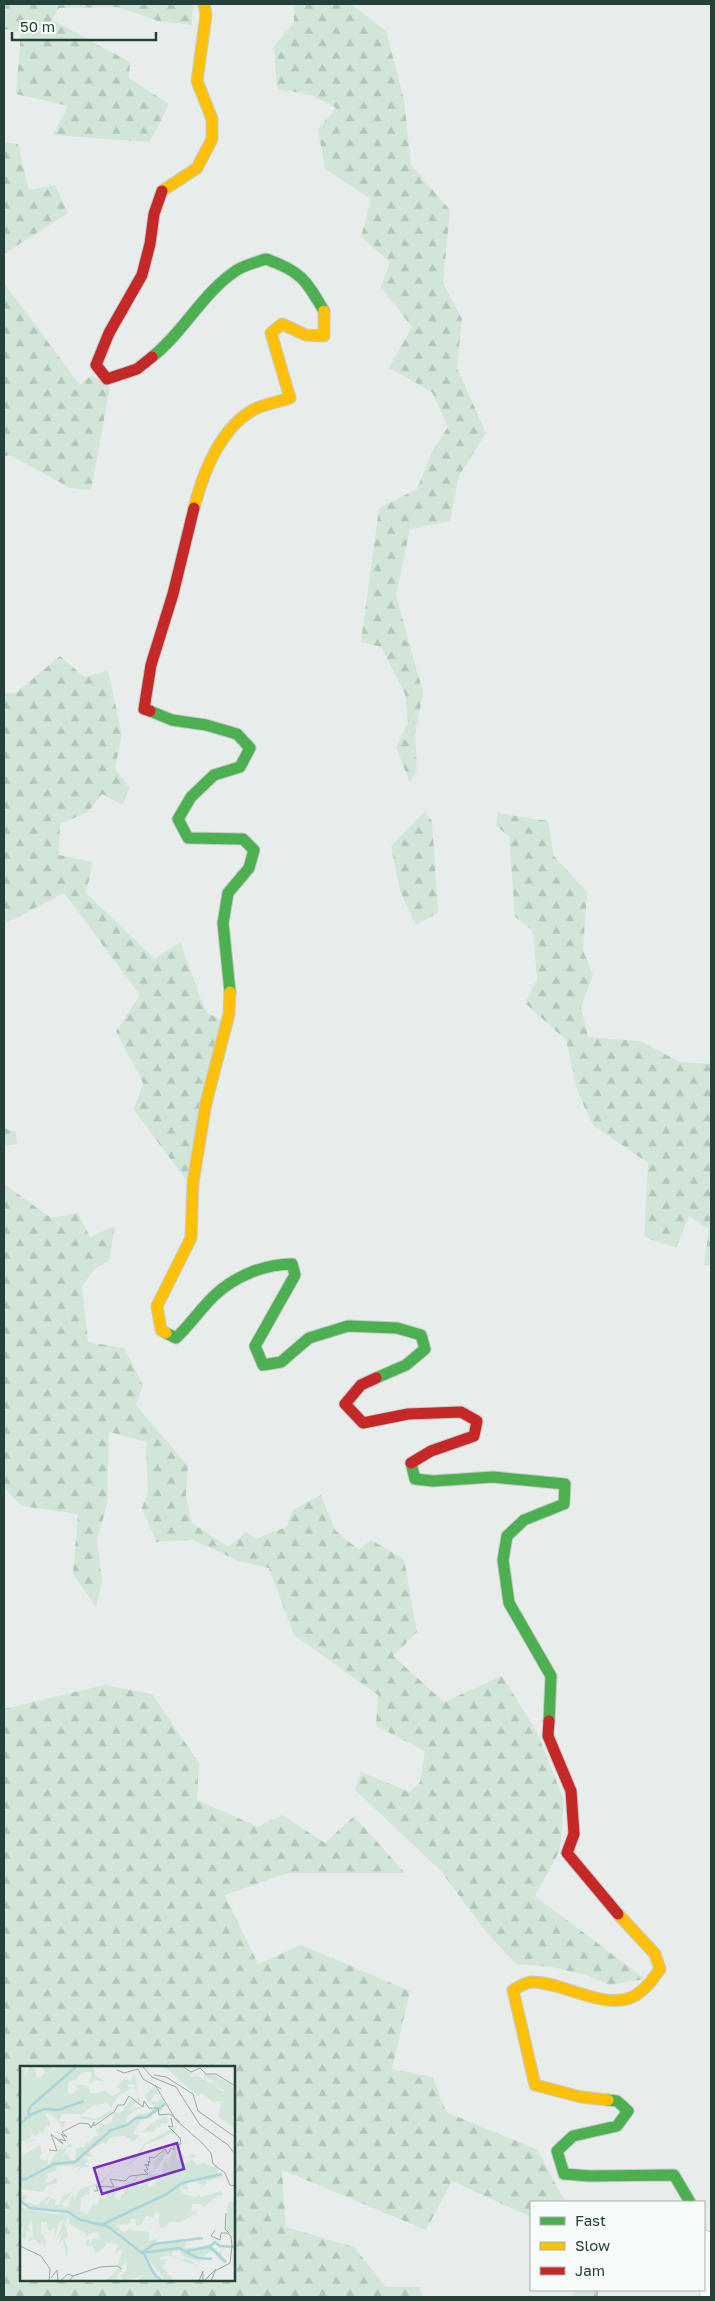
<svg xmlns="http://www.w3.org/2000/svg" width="715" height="2301" font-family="'Golos Text',sans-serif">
<defs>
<pattern id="forest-firs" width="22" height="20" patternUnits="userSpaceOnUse" patternTransform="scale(1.25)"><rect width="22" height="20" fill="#d1e6d8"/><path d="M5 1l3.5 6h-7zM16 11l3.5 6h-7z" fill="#b3c6ba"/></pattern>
</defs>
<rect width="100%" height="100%" fill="#e8edeb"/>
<!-- forest -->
<path fill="url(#forest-firs)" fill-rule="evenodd" d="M4,4H193L192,25L158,21L118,7L59,8L52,20L130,62L129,78L169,104L150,142L53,135L68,106L16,94L21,33L4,29Z
M294,4H351L386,31L404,100L411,165L450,210L443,283L462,319L457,368L486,433L459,476L450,521L410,529L396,595L423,692L415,735L417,769L410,783L396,747L408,723L405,694L381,647L361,642L379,508L417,489L433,450L448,427L432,392L389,368L412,327L381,287L390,262L361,237L371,199L325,169L318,129L336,108L311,95L277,89L274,46L294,22Z
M4,142L18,144L29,190L55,185L68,213L4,254Z
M4,283L80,385L92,375L110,387L91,490L70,488L10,455L4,456Z
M60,656L84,677L108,671L122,734L115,768L129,788L123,805L102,794L88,812L60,824L59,855L93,862L86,893L155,959L180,942L206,1012L221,1020L186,1180L134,1110L143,1083L116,1031L140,995L64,893L4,924V693H16Z
M425,811L432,821L438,913L416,925L400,891L391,846Z
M497,813L548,821L554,856L587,892L583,950L593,975L581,1007L588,1037L640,1041L680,1062L711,1064V1265H704L709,1229L689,1216L676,1248L644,1237L648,1163L593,1125L578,1093L566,1040L525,1003L537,979L533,931L515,917L509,836L496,826Z
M4,1128L16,1132L17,1144L4,1146Z
M4,1184L51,1218L78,1213L90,1237L115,1226L109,1261L94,1269L82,1286L88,1342L124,1348L143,1385L136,1405L188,1466L186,1496L192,1523L228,1547L246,1532L256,1539L286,1527L294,1509L321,1495L335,1530L359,1550L371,1540L404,1559L417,1632L393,1656L444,1702L502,1676L537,1732L564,1801L560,1850L535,1896L645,1979L610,1985L585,1975L552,1967L516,1964L487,1933L440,1870L355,1790L361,1772L410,1792L420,1782L425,1751L376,1726L378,1695L294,1635L269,1568L239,1561L193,1540L156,1542L142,1508L148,1491L146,1442L109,1432L107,1505L97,1539L102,1582L96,1607L73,1574L78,1514L22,1506L4,1488Z
M104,1685L152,1694L199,1763L197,1800L258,1827L282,1815L325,1843L354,1816L405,1873H288L225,1895L258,1964L301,1945L410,1991L392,2069L433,2077L446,2112L538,2150L559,2191L567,2202H531V2217L452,2181L426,2230L282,2170L286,2227L354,2247L386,2287H419L423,2297H4V1709ZM21,2067H234V2280H21Z
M573,2290H598V2297H574Z"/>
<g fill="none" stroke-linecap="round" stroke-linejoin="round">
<!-- street casing -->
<g stroke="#c5cac8" stroke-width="23">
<path id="street" d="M704,2241L708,2256L711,2297"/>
</g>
<!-- fast casing -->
<g stroke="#c3cbc8" stroke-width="13">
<path id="fast" d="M152,357C184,332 202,293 237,270C245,265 257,262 266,259C301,271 306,280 324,311
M150,711L172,720L206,725L237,734L250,748L240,767L214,775L191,797L178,819L188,838L243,839L254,850L249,868L228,893L223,923L230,992
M166,1333L176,1338C190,1325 201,1308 215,1295C235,1276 265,1264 292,1264L295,1275L255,1346L263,1365L281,1362L309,1338L348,1326L397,1328L421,1335L425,1349L406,1365L376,1378
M411,1463L415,1479L433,1481L493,1477L565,1484L564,1504L524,1520L507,1536L503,1560L509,1603L551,1676L549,1721
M608,2100L617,2101L628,2111L617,2126L573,2136L557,2151L564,2174L590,2176L674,2175L690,2202"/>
</g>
<!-- slow casing -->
<g stroke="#c3cbc8" stroke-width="13">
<path id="slow" d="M162,191L197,168L212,139V119L197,81L206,15L204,4
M194,508C203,473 220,429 253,410C264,404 278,402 290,398L271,333L282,324L306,335L324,336V311
M166,1333L161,1330L157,1306L191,1238L193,1182L206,1103L229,1014L230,992
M608,2100L581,2097L535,2085L513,1990C519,1987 524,1983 531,1982C562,1981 607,2013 636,1995C647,1988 653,1979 660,1969L655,1954L618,1914"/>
</g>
<!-- jam casing -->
<g stroke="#c3cbc8" stroke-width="13">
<path id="jam" d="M152,357L137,369L107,379L96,365L109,333L142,275L150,244L154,214L162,191
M150,711L144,709L151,665L173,594L194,508
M376,1378L361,1385L345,1404L363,1423L408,1414L461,1412L477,1421L474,1436L431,1451L411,1463
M549,1721L548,1736L571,1791L574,1834L567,1853L618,1914"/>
</g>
<!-- street -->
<use href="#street" stroke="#fcfcfc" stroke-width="21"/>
<!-- fast -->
<use href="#fast" stroke="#4caf50" stroke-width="11"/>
<!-- slow -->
<use href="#slow" stroke="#ffc107" stroke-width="11"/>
<!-- jam -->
<use href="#jam" stroke="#c62828" stroke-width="11"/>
</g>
<!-- overview -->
<g transform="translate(20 2066)">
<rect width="215" height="215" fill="#e8edeb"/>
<path d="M64,171L65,177L69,172L70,180L73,172L84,175L86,180L75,188L73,180H67L65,178Z" fill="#d1e6d8"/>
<path d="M23,0H32L33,5L36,0H73L76,10L85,16L75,14L70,18L71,6L61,7L56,14L49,15L47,27L52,28L58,23L54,18L68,20L71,28L85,25L92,30L102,25L97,21L104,13L110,15L115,8L117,24L121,25L114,24L115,19L110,18L107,20L112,22L99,29L91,42L87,37L78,39L82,43L75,38L60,50L77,53L89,45L100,47L109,36L120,31V37L118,34L109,44L122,40L106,51L107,58L118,48H127L136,41L127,34L125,30L134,20L139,29L135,28L130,35L138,36L141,32L146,39L140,46H144L139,47V44L132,46V51L121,54L113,68L119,69L133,56L147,50L148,57L140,58L141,62L136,60L134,66H122L114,75L104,70L89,72L86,78L83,77L68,85L74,91L60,90L69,95L65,97L70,101H62L56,107L60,101L37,100V105L27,107L28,112L24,115L28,117L36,112L38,117L28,119L22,126L0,123L2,90L20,79L22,88L19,91L24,95L28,92V99L42,79L43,84L50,77L53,80L50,82L48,80L42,91L47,87L50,94H55L56,82L64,81L67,75L68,79L75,70H79L75,63L82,61L77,59L91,57L94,49L93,47L79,54H71L62,53L59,48H42L39,55H46L43,62L33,49L25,47L31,59L25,60L24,66L21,68L22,64L15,71L11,66V72L3,73L18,75H0V3H5L4,11L10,1L14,2L18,12L24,8ZM161,0L171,7V11L177,10L190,17L193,16L197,22L202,25H206L197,21L194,15L184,12V8L195,9L215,22V51L212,50L215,62L199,52L201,35L193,36L182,27L178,30L147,3L139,1ZM157,60L155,65L140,73L126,78L119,91L106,101L125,77ZM169,73L161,81L156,83L157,94L162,86L165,91L173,88L177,91L165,92L163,98L173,94L177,99L183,97L194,101L197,99L198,106L204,111L187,115L184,120L172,114L167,117L168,123H162L161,119L160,123L163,128L177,131L178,128L181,131L201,125L203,129L197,130L183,142L181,138H172L171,147L177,144L176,148L160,156H150L144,162L139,161V148L135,146L133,152L126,150L121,159L116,160L115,153H111L110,158L96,159L104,167L108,163L129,166V175L139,172L135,178L167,175L164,182H171L192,178L189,181L196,182L198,187L202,184L201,191L207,197H203L192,185L181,192L174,190L181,196L163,190L159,184L152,186V190L162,194L167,192L178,200L141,187L146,190L140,191V194L148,193L142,200L154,215H145L123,186L90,165L122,188L142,215L119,214L122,210L103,215L101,209L106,206L107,196L102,199V206H98L97,215H84L95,207L103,183L95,187L98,178L86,177L79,173V166L71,167L66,172V168L50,158L48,150L45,158L48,170L44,173L48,182L46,192L43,173L38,180L43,165L36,175L44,154L39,157L34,174L35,162L28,165L27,156H21V166L26,174L25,183L21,172V180L15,173L9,175L10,170L13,172L12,154L8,160L11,167L7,164L5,174L2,171L4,161H0L3,153L0,141L32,148H46L51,150L53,149L47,146L6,140L0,135V127L8,130L4,136L18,139L28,130L31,132L25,135L26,140L31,133L36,134L35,139H39L41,131L51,126L61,114L48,132L42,137L44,142L49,139L53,126L54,135L60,123L78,117L92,106L106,105L92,107L82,117L69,122V128L61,131L60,145L67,148L73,138L77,140L80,131L86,133L87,126L95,120L99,119V123L94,131L100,135L101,129L105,128L103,124L107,123L105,117L112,116L116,110L122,108L113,116L121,120L120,116L123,115L124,122L125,110L134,104L133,96L146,83L147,88L132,108L139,107L127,119L131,121L143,109L141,104L145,93L148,99L153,85Z" fill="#d1e6d8"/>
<path d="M212,135L215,136L214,172L206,163L208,137Z" fill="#d1e6d8"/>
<path fill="none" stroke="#a9d4db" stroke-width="2.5" d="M10,49L8,46L11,40L57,0M0,58L10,49L24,43L38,44L64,35M0,113H6L34,98L55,96L91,64L107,59L116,52L127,51L145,38M0,135L10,142L48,146L61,154L87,160L122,187L159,182L178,192L192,193M83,158L145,129L162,117L202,108M190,181L206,196M167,185L189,181L195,176L200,180L215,181M142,215L134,208L123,186L134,178L183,172"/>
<path fill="none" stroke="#9aa9a4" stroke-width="1" d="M122,0L132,11L156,21L180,59L208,79L215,88M162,0L171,6L180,2L186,8H196L215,20M97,4L104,7L118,3L123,13L141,23M134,9L146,11L173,28L178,45L215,71M135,19L156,54L182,77L191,87L193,98L205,107L210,119L215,120M29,84L37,85L31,68L43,78L39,73L46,75L41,68L47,71L42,66L60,57L69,58L71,62L74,56V60L94,46L98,39H104L109,30L123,41L124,35L129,42H138L139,49L150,48L160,56M74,125H78L76,120L94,121L90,113L105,115L110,110L128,108L124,104H128L125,98L129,100L128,95L130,97L129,91L134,92L145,83L148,88L151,82L154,84V79L161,78L160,72L148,60L153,61L151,52M206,147L205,163L209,167M0,180L21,190L30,203L29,215M53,210L80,201L98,200L101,203M31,212L37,204L38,215M40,215L48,208L53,210L49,215M179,215L183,205V215M184,215L196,203M191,215L195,205L210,197L212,180L211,170L207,167H201L200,174L191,170L195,164"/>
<path fill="#7b2cbf" fill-opacity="0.15" stroke="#7b2cbf" stroke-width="2.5" d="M157,77L164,103L82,128L74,102Z"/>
<rect width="215" height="215" fill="none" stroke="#24423a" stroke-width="2.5"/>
</g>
<!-- border -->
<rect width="715" height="2301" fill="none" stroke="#24423a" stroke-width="10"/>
<!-- legend -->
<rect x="530" y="2201" width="175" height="90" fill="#f7fbf9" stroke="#a3b1ad"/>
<rect x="540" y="2217" width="25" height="8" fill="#4caf50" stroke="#a3b1ad"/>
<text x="575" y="2226" font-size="15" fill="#24423a">Fast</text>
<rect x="540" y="2242" width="25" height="8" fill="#ffc107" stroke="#a3b1ad"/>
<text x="575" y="2251" font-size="15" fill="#24423a">Slow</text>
<rect x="540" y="2267" width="25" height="8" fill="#c62828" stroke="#a3b1ad"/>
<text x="575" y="2276" font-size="15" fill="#24423a">Jam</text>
<!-- scale -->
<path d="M12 32v8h144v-8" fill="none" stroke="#24423a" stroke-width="2.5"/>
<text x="20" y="32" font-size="15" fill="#24423a" stroke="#f7fbf9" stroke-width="4" paint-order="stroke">50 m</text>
</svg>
